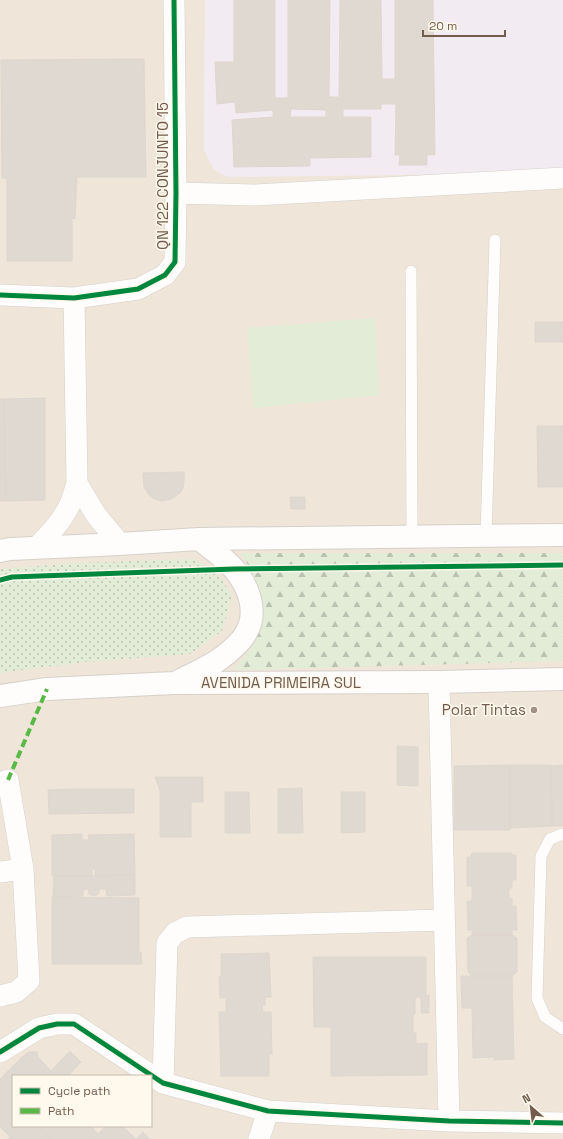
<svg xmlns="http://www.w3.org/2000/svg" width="563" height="1139" font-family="'Space Grotesk',sans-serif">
<defs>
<pattern id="grass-dots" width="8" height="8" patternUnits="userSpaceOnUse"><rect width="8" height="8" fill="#e2ecd7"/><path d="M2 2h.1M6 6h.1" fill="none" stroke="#bcc2b1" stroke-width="1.8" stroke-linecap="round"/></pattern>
<pattern id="forest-firs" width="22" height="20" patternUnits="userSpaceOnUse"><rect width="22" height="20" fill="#e2ecd7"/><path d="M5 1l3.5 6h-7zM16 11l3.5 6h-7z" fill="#bcc2b1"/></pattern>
</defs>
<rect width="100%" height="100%" fill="#f6f3eb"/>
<!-- residential -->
<path fill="#efe6d9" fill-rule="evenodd" d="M0,0H563V1139H0ZM13,1076H151V1126H13Z"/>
<!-- education -->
<path fill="#f3ebf2" d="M205,0H563V173L228,177L214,170L204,150Z"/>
<!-- grass -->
<path fill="url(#grass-dots)" d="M195,559L220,576L232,596L222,631L190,654L85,662L0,673V569L77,563Z"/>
<!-- forest -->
<path fill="url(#forest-firs)" d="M240,553H563V661L234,670L248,652L258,633L261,609L259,588L249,566Z"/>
<!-- green -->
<path fill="#e2ecd7" d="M375,318L379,395L253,408L247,328Z"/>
<!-- building -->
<path fill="#e0d9d1" stroke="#dfd6ce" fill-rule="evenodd" d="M234,0H275V98H288V0H330L329,97H339L340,0H381L382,79H395V0H433L435,155H427V165H399L400,155H395L396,104H381V109H343V117H371V157L310,158V166L234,167L232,120L273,117V110L236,113L235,102L217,104L215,62H234ZM291,109L326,110V117H290Z
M144,59L146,177H77L75,219L72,218V261H7V178H2L1,60Z
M535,322H563V342H535Z
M45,398V500L6,501L4,399Z
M0,399H4L6,501H0Z
M537,426H563V487H538Z
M184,472V481L183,488L180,493L171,499L162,501L154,499L148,494L144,487L143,473Z
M290,497H305V509H291Z
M397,746L418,747V786L397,785Z
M510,765H551L552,826L510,828Z
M510,765V830H454V766Z
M563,765V826H552L551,766Z
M155,777H203V802H191V837H160V790Z
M302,788L303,833H278V789Z
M73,789H134V813L49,814L48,790Z
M225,792H249L250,833H225Z
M341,792H365V832L341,833Z
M82,834V840H89L88,835L134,834L135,875L95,876V869H92V876H52V835Z
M472,853H511L512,855H516V880H512V888H509V899L512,898V906H516L517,930H512V935H472V930H468L467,901H472V886H467V857H471Z
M135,875V895L107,896L106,889H100L98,894L95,896L89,894L88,889L83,890V896L53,897L54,876Z
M52,897L139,898V953L141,952L142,964H52Z
M472,935H512L517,938V972L512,976H472L468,972L467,938Z
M269,953L271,997H265V1005H262L263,1012H271L272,1054H269V1076H221L219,1012H226V998H220L219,977H221V954Z
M313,957H426V996L429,995V1013H421V997H415V1014L413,1015V1033H416V1044L427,1043V1075L331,1076V1027H314Z
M461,976H512L514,1059L494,1060V1057L473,1058L472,1008H462Z
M29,1052H37L38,1057L51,1071L69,1052H71L81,1062L68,1076H13V1102L0,1089V1079L23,1056Z
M0,1089L13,1102V1126H38L50,1139H8L10,1136L0,1127Z
M38,1126H63L50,1139Z
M63,1126H91L98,1134L93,1139H50Z
M106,1126H122L136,1139H93Z
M143,1132L150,1139H136Z"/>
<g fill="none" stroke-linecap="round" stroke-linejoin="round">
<!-- service casing -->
<g stroke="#d5d0ca" stroke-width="12">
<path id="service" d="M411,271L412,537
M486,536L495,240
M563,834L550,839L541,856L537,998L545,1017L563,1029"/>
</g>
<!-- minor casing -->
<g stroke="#d5d0ca" stroke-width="22">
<path id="minor" d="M176,193L255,195L563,178
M0,295L74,298L138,289L165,275L175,262L176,193L174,0
M77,483L96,515L120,544
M36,548C50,534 63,520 71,502C73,496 75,490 77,483L74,298
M439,682L449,1121
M0,783L8,780L23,869
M0,872L23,869L29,981L16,992L0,996
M0,1052L39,1028L57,1024H74L163,1083L268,1111L449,1121L563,1123
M163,1083L167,943L175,933L187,927L444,920
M259,1139L268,1111"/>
</g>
<!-- secondary casing -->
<g stroke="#d6d0c9" stroke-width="24">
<path id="secondary" d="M0,551L10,549L120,544L199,539L563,535
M177,682C190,675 205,669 217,661C227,654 242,642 247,631C258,611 248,585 234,569C224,558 211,548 199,539
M0,696L47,689L174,683L439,682L563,679"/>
</g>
<!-- service -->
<use href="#service" stroke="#fefdfc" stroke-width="11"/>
<!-- minor -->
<use href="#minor" stroke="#fefdfc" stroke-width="21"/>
<!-- secondary -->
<use href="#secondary" stroke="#fefdfc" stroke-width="22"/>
<!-- quiet -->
<path stroke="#58b947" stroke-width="4" stroke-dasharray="8 4" stroke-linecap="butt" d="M8,780L47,689"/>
<!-- cycleway casing -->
<g stroke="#fef8ed" stroke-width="8">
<path id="cycleway" d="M0,295L74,298L138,289L165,275L175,262L176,193L174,0
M0,580L12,577L234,569L563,565
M0,1052L39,1028L57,1024H74L163,1083L268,1111L449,1121L563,1123"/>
</g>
<!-- cycleway -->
<use href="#cycleway" stroke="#00873e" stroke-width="5"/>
</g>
<!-- markers -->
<circle fill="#a19184" stroke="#fef8ed" stroke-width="1.5" cx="534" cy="710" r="4"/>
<g text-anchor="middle" stroke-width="3" stroke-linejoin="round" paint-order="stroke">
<!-- street labels -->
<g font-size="15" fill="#735c4d" stroke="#fef8ed">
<text transform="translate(163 176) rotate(-90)" y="5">QN 122 CONJUNTO 15</text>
<text x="281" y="688">AVENIDA PRIMEIRA SUL</text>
</g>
<!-- poi labels -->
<g font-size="15" fill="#735c4d" stroke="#fef8ed" text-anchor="end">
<text x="526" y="715">Polar Tintas</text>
</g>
</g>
<!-- legend -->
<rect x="12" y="1075" width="140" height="52" fill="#fef8ed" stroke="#c6baad"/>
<rect x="20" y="1088" width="20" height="6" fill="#00873e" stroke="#c6baad"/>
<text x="48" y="1095" font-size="12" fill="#735c4d">Cycle path</text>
<rect x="20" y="1108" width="20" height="6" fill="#58b947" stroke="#c6baad"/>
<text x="48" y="1115" font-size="12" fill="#735c4d">Path</text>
<!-- north arrow -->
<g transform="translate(531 1107) rotate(332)" stroke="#fef8ed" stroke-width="3" paint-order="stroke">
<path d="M0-3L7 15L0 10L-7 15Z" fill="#735c4d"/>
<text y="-6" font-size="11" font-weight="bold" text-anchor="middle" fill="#735c4d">N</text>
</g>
<!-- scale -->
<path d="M423 30v6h82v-6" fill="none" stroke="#735c4d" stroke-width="2"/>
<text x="429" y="30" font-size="12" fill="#735c4d" stroke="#fef8ed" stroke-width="3" paint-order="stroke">20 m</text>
</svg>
